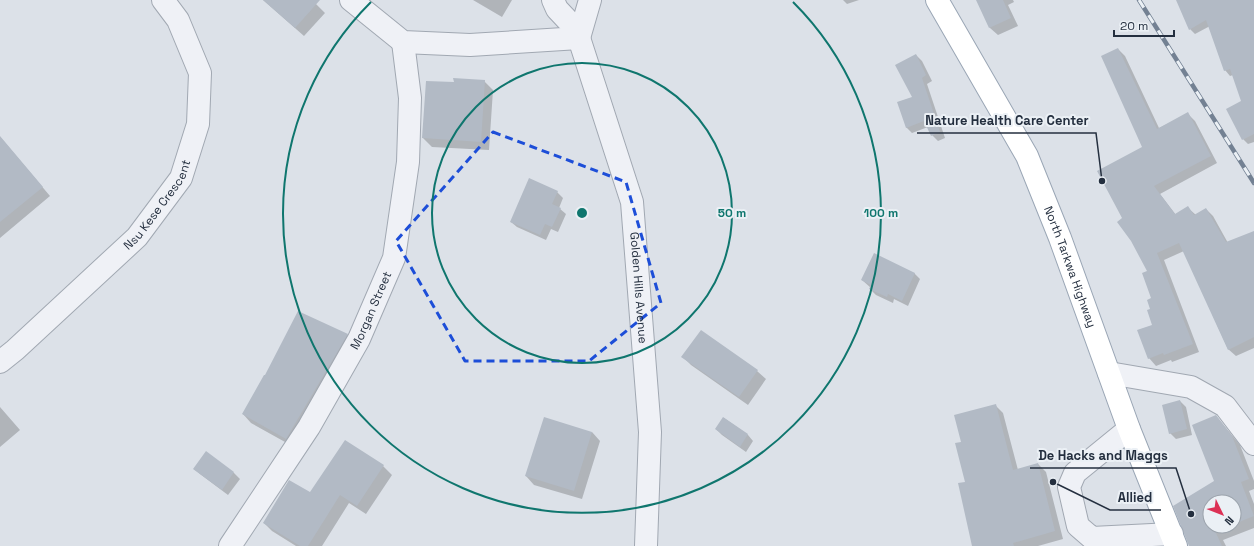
<svg xmlns="http://www.w3.org/2000/svg" width="1254" height="546" font-family="'Space Grotesk',sans-serif">
<rect width="100%" height="100%" fill="#dce1e8"/>
<!-- shadow -->
<path fill="#0003" fill-rule="evenodd" d="M263,0H312L325,13L304,36Z
M473,0H512L502,17Z
M843,0H859L847,4Z
M977,0H1013L1014,2L1008,5L1018,26L998,35L990,28Z
M1177,0H1254V142L1248,144L1243,139V101L1233,75L1230,76L1225,70L1210,26L1195,34L1190,29Z
M1118,49L1125,56L1159,128L1188,114L1195,121L1217,163L1160,194L1176,215L1188,208L1196,215L1206,209L1213,216L1228,243L1254,232V348L1236,356L1228,349L1184,251L1164,260L1199,352L1172,362L1171,360L1156,366L1149,358L1154,325L1152,309L1153,299L1149,272L1123,219L1144,147Z
M916,55L922,61L932,81L927,84L945,138L938,141L932,135L928,127L912,133L906,127L913,98Z
M484,81L493,90L489,150L432,147L423,138L456,83Z
M1,138L50,196L0,238V139Z
M557,192L563,198L559,208L566,214L558,232L551,229L546,240L517,227L511,222Z
M914,273L920,279L908,306L894,299L893,303L876,295L870,289L871,288L862,280Z
M347,335L356,343L294,447L251,423L243,414Z
M683,357L757,371L766,379L748,405L691,365Z
M1180,401L1186,407L1192,435L1176,439L1170,433Z
M995,405L1003,413L1018,470L1038,464L1046,472L1063,539L1038,546H973L963,442Z
M0,407L20,430L0,447Z
M1216,416L1240,445L1254,481V489L1249,491L1254,504V528L1223,540L1226,546H1191L1215,481ZM1210,502H1234V526H1210Z
M724,418L748,435L753,441L746,452L722,435L716,429Z
M592,432L600,441L582,499L534,485L526,476Z
M206,453L234,473L240,479L228,495L200,474L194,469Z
M383,466L392,475L366,514L349,503L322,546H296L272,531L264,523Z"/>
<!-- building -->
<path fill="#b2bac5" d="M263,0H320L295,28Z
M976,0H1003L1011,18L989,28Z
M1176,0H1254V134L1242,140L1226,109L1241,101L1230,69L1224,71L1206,20L1189,30Z
M1118,48L1157,129L1188,112L1211,156L1154,186L1175,214L1188,206L1194,215L1206,208L1226,242L1254,231V337L1228,350L1179,243L1157,253L1193,344L1164,355L1163,353L1148,359L1137,330L1152,325L1147,310L1150,309L1147,300L1151,298L1142,273L1147,271L1131,241L1117,222L1122,218L1097,171L1142,147L1101,56Z
M916,54L926,75L922,78L940,132L931,136L924,121L906,128L897,102L912,97L895,65Z
M453,78L485,80L481,142L422,138L426,81L454,82Z
M0,136L43,187L0,222Z
M529,178L558,191L552,204L561,208L552,227L545,224L540,235L510,222Z
M874,253L915,273L902,301L888,294L887,297L869,289L871,285L861,280Z
M298,311L348,334L286,439L242,414L264,375H265Z
M701,330L758,370L739,397L681,357Z
M1180,400L1187,429L1169,434L1162,405Z
M996,404L1013,470L1038,463L1055,531L1013,543L1014,546H972L958,483L965,482L955,443L961,442L954,415Z
M1216,415L1232,436L1249,479L1241,482L1254,516L1234,524V502H1210V526H1228L1215,531L1222,546H1189L1173,506L1214,481L1192,425Z
M544,417L592,432L574,491L525,476Z
M723,417L748,434L740,447L715,429Z
M345,440L384,465L357,506L340,495L308,546H300L263,523L289,480L310,492Z
M206,451L234,472L222,490L193,469Z"/>
<g fill="none" stroke-linecap="round" stroke-linejoin="round">
<!-- minor casing -->
<g stroke="#a1a8b2" stroke-width="24">
<g id="minor">
<path d="M351,0L403,42L470,45L579,38"/>
<path id="s1" d="M553,0L557,9L573,26L579,38L632,202L650,432L646,546"/>
<path d="M579,38L590,0"/>
<path id="s2" d="M0,362L15,350L137,237L181,178L198,124L200,73L178,20L163,0"/>
<path d="M1109,373L1191,387L1225,406L1254,444"/>
<path d="M1129,429L1075,473L1069,487L1078,526L1092,538L1172,534"/>
<path id="s3" d="M230,546L309,427L359,339L394,258L408,162L410,98L403,42"/>
</g>
</g>
<!-- major casing -->
<g stroke="#9aa6b5" stroke-width="24">
<g id="major">
<path id="s4" d="M937,0L1027,156L1060,238L1129,429L1176,546"/>
</g>
</g>
<!-- minor -->
<use href="#minor" stroke="#eff1f6" stroke-width="22"/>
<!-- major -->
<use href="#major" stroke="#fff" stroke-width="22"/>
<!-- rail casing -->
<g stroke="#738193" stroke-width="4.5">
<path id="rail" d="M1139,0L1254,183"/>
</g>
<!-- rail -->
<use href="#rail" stroke="#ebf0f5" stroke-width="3" stroke-dasharray="9" stroke-linecap="butt"/>
</g>
<!-- marked area -->
<path fill="none" stroke="#1d4ed8" stroke-width="3" stroke-dasharray="8 5" stroke-linejoin="round" d="M493,132L626,182L661,303L589,361H465L396,241Z"/>
<!-- distance rings -->
<g fill="none" stroke="#0f766e" stroke-width="2">
<circle cx="582" cy="213" r="150"/>
<path d="M793 2A299 299 0 1 1 371 2"/>
</g>
<g text-anchor="middle" stroke-width="4" stroke-linejoin="round" paint-order="stroke">
<!-- street labels -->
<g font-size="12" fill="#242f3f" stroke="#ebf0f5">
<text dy="4" stroke="none"><textPath href="#s2" startOffset="224">Nsu Kese Crescent</textPath></text>
<text dy="4" stroke="none"><textPath href="#s4" startOffset="299">North Tarkwa Highway</textPath></text>
<text dy="4" stroke="none"><textPath href="#s1" startOffset="305">Golden Hills Avenue</textPath></text>
<text dy="4" stroke="none"><textPath href="#s3" startOffset="275">Morgan Street</textPath></text>
</g>
</g>
<circle cx="582" cy="213" r="6" fill="#0f766e" stroke="#ebf0f5" stroke-width="2"/>
<g font-size="12" text-anchor="middle" font-weight="bold" fill="#0f766e" stroke="#ebf0f5" stroke-width="4" stroke-linejoin="round" paint-order="stroke">
<text x="732" y="217">50 m</text>
<text x="881" y="217">100 m</text>
</g>
<!-- callouts -->
<path fill="none" stroke="#242f3f" stroke-width="1.5" d="M1102 181L1096 133H917M1191 514L1176 468H1030M1053 482L1110 510H1161"/>
<g fill="#242f3f" stroke="#ebf0f5" stroke-width="1.5">
<circle cx="1102" cy="181" r="4"/>
<circle cx="1191" cy="514" r="4"/>
<circle cx="1053" cy="482" r="4"/>
</g>
<g font-size="13" text-anchor="middle" font-weight="bold" fill="#242f3f" stroke="#ebf0f5" stroke-width="4" stroke-linejoin="round" paint-order="stroke">
<text x="1007" y="125">Nature Health Care Center</text>
<text x="1103" y="460">De Hacks and Maggs</text>
<text x="1135" y="502">Allied</text>
</g>
<!-- north arrow -->
<g transform="translate(1222 514) rotate(133)"><circle r="19" fill="#ebf0f5" stroke="#9ba3ac"/>
<path d="M0-3L7 15L0 10L-7 15Z" fill="#dc3155"/>
<text y="-6" font-size="11" font-weight="bold" text-anchor="middle" fill="#242f3f">N</text>
</g>
<!-- scale -->
<path d="M1114 30v6h60v-6" fill="none" stroke="#242f3f" stroke-width="2"/>
<text x="1120" y="30" font-size="12" fill="#242f3f" stroke="#ebf0f5" stroke-width="3" paint-order="stroke">20 m</text>
</svg>
